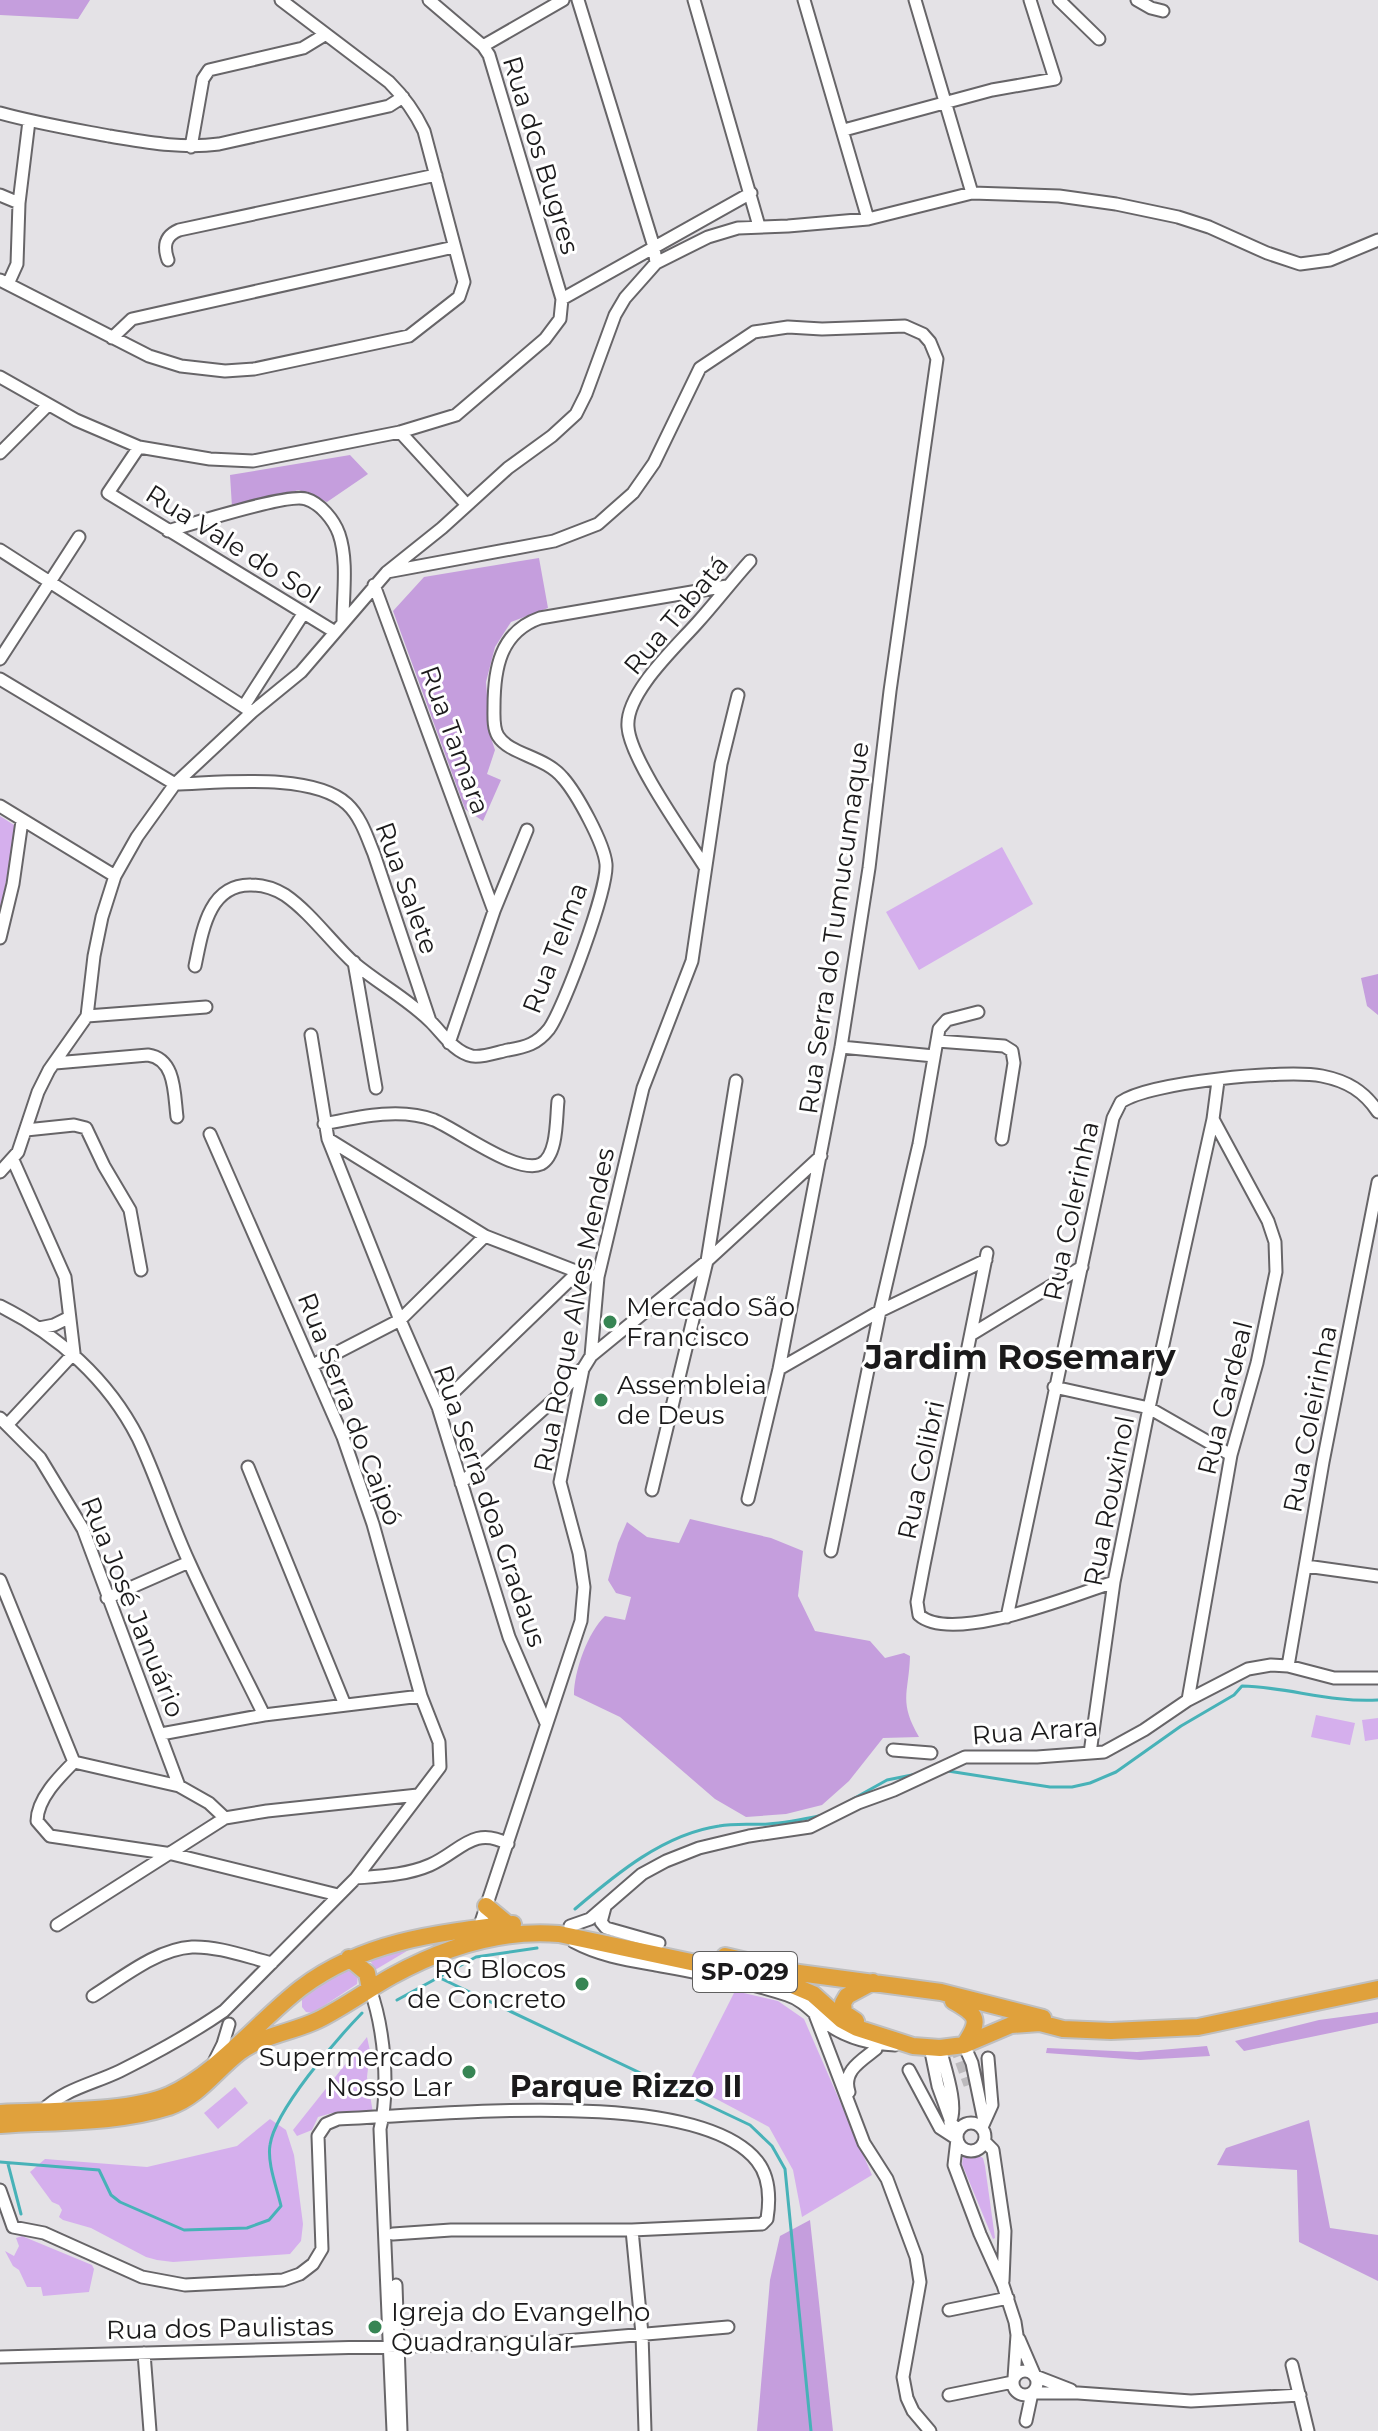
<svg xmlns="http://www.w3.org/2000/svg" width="1378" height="2431" font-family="Montserrat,sans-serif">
<rect width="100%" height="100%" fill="#e4e2e6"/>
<!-- green -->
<path fill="#d5afed" d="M0,816L14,825L16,830L0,912Z
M1002,847L1033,904L919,970L886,912Z
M1316,1715L1355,1723L1350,1745L1311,1737Z
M1378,1718V1739L1365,1741L1362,1720Z
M412,1948L375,1970L368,1956Z
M346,1967L353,1968L358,1976L357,1984L313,2013L306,2012L302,2007V1995Z
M735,1991L778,2001L804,2019L872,2175L802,2217L793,2170L769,2127L688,2084Z
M367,2037L370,2051L367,2077L373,2113H332L318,2117L312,2130L297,2136L293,2130Z
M235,2087L248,2103L218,2129L204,2113Z
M270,2119L286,2130L294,2155L303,2224L301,2241L290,2254L173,2262L157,2260L146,2257L91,2228L63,2220L59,2217L62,2210L59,2205L52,2202L30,2172L45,2159L147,2167L237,2146Z
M973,2152L983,2158L985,2166L995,2238L993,2239L962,2164L963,2157Z
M22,2236L92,2265L94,2269L89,2292L43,2296L41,2287H27L19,2270L13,2266L5,2251L14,2256L19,2246L16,2238Z"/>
<!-- forest -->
<path fill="#c59edd" d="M0,0H90L78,19L0,15Z
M350,455L368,474L327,502L299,490L232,507L230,475Z
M539,558L548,608L511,622L495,647L486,682L490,735L495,750L487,774L501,780L483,821L465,809L393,611L424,577Z
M1378,974V1015L1367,1006L1361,978Z
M690,1519L771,1538L803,1551L798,1596L815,1631L870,1641L885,1658L904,1653L910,1656C909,1693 898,1701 919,1737L883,1738L849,1781L822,1805L786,1814L746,1817L715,1799L620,1717L574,1695C574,1671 588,1632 605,1616L625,1620L631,1597L616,1593L608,1580L618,1543L627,1522L647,1537L679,1543Z
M1378,2012V2023L1244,2051L1235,2041L1319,2020Z
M1207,2046L1210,2056L1140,2060L1046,2053L1047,2048L1137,2052Z
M1309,2120L1330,2228L1378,2235V2281L1299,2242L1297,2170L1217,2165L1226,2148Z
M810,2220L833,2431H757L770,2280L780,2236Z"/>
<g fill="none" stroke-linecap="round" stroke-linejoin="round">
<!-- stream -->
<path stroke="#47b2b8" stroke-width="3" d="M948,1771L1050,1787H1072L1090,1783L1116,1772L1181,1726L1234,1695L1242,1686C1288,1687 1331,1703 1378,1700
M844,1804L887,1780L917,1774
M575,1909C616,1874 664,1834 719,1826C735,1823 752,1825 768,1824C787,1823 805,1819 823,1815
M440,1978L750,2125L772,2146L785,2169L811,2431
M397,2000L476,1957L537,1948
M0,2162L99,2170L111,2195L120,2202L184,2230L247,2228L269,2220L281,2206C277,2188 267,2163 270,2145C275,2110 336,2040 362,2013
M8,2164L21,2214"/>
<!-- minor-tunnel -->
<path stroke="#bcbabd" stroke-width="11" stroke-dasharray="11 5.5" stroke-linecap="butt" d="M955,2046L969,2085"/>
<!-- minor casing -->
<g stroke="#676568" stroke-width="15">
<path id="minor" d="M578,0L654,247L656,263
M694,0L759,226
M804,0L868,219
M915,0L972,193
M1059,0L1099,39
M1137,0L1151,8L1163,11
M483,46L563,0
M0,113C36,123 72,129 109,136C146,142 181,149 219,144L389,106L403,97
M844,130L992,90L1055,79L1030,0
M191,147L203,79L209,70L303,48L326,34
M0,195L19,203
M168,260C163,246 165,236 179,230L436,175
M0,280L149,356L181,366L225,371L254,369L409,336L459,297L464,282L424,131C415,112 404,97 389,82L281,0
M8,284L17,264L19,203L29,121
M562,299L751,193
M112,338L132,319L454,247
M0,377L76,420L139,447L210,459L253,461L400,432L456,415L545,339L560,319L562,299L489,55L483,46L429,0
M400,432L467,505
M139,447L108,493L335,632
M0,453L48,405
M168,531C191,524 289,493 306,499C320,503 334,520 339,534C348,560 343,594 343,621
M0,550L252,712
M387,572L554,541L598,524L633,493L654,463L700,368L754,332L788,327L822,329L905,326L923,334L930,342L937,359L890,691L869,868L841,1047L779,1369L748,1499
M374,585L494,911
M0,659L79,537
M0,679L175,784
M244,706L303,614
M175,784C220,783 312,772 347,804C361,817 367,837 374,854L430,1021
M0,806L115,876
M705,867C686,837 630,759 628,727C625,693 677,646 698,622C716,602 732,581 750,561
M0,938L13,884L22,821
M354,962L376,1088
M195,966C202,933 208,884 251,885C263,885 275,889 285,895C311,913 331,942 354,963C379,984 408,999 431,1022C443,1034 454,1052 472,1056C482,1058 498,1052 508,1050C526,1047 537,1044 549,1029C564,1008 608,889 606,864C604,843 577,794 563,778C545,756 510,755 498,736C493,728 494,716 494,707C494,669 500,632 540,618L727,586
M87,1016L206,1007
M311,1035L328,1139L400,1320L438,1407L509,1637L546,1723
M937,1041L1004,1046L1012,1051L1014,1063L1002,1139
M449,1043L494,911L527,830
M841,1047L934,1056
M55,1063L148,1055C176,1059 174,1094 177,1117
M324,1124C358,1117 400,1107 434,1120C458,1130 517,1175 541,1164C558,1155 556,1118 558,1101
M26,1130L74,1125L86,1128L104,1166L130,1210L141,1270
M328,1139L485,1236L578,1272L598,1277
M13,1160L65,1277L74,1353
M0,1172L18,1152L38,1092L49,1070L87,1016L94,956L102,917L115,876L137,837L175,784L252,712L301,672L387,572L442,528L508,468L552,436L576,414L586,394L615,315L625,298L656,263L708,237L738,228L788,226L868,219L972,193L1059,196L1116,204L1178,217L1209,227L1267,253L1300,264L1330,260L1378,240
M987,1253L924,1565L917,1602L919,1615C952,1645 1074,1595 1114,1582
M0,1306C58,1335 108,1379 138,1438C157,1478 170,1521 189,1562C212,1613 239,1664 264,1715
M39,1328L54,1325L68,1318
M972,1334L1082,1267
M591,1356L707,1261L821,1156
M313,1365L400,1320L485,1236
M779,1369L880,1311L986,1260
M1054,1387L1149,1408L1231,1455
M438,1407L578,1272
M0,1418L40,1458L83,1529L179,1786
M8,1424L74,1353
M248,1467L345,1705
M461,1483L558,1396L582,1369
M652,1490L707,1261L736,1081
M831,1551L880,1311L919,1144L939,1029L947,1020L978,1012
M1306,1566L1378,1576
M0,1580L74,1762
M107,1598L189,1562
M1007,1617L1113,1118L1121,1102C1149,1082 1287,1069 1322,1076C1347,1081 1364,1091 1378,1112
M1288,1666L1323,1462L1378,1182
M1188,1700L1231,1455L1257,1363L1276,1272L1275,1242L1268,1221L1213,1119
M161,1734L264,1715L421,1696
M893,1750L931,1753
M1090,1753L1114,1582L1149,1408L1213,1119L1218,1081
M74,1762C59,1777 37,1799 37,1821L50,1836L172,1854L338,1895
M74,1762L179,1786L209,1803L225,1818
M356,1878C381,1876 407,1875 430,1865C460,1852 473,1825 508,1844
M605,1907L601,1922L606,1928L659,1943
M57,1925L225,1818L267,1811L418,1795
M570,1926L590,1919L642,1874L666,1861L699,1848L749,1836L810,1827L858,1803L894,1790L965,1757H1037L1104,1752L1144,1730L1188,1700L1248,1669L1271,1665L1288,1666L1334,1678H1378
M479,1928L581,1621L584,1587L579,1553L560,1482L583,1369L591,1356L598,1277L643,1088L692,961L721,764L738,695
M574,1942C600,1956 627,1960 656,1965C699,1973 745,1981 787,1995C803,2000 813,2013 826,2023C846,2038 871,2044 895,2045
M370,1989C384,2027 390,2089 380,2129L393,2431
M93,1996C122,1978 157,1949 192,1947C218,1946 247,1957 272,1963
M814,2012L864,2143L887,2179L916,2257L920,2282L903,2377L907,2398L913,2411L930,2431
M964,2045L972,2063L984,2121L983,2125
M930,2047L938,2086L950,2119
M940,2048C944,2065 959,2107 950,2122L958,2130
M213,2064L223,2044L229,2024
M909,2070L940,2128L957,2139L954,2165L980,2234L1003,2285L1015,2322L1017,2335L1014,2378
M849,2092C842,2071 861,2061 876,2049
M42,2111C64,2089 93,2084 120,2071C156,2053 191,2034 224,2011L356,1878L440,1767L439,1742L421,1696L373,1524L343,1437L210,1134
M957 2137a14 14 0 1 1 28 0a14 14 0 1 1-28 0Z
M983,2125L992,2105L988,2058
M985,2142L993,2150L1005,2231L1003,2281
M0,2190L13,2227L44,2233L142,2277L185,2285L283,2280L300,2274L313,2264L322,2249L318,2136L326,2124L338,2119C432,2116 696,2085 757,2161C770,2177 770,2200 767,2219L762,2224L632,2230H451L393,2234
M632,2230L642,2334L645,2431
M396,2285L401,2431
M949,2310L1008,2298
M1019,2339L1035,2376L1071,2390
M144,2353L150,2431
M0,2357L553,2342L728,2327
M1292,2365L1308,2431
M1013 2383a12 12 0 1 1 24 0a12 12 0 1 1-24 0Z
M949,2395L1013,2382
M1026,2421L1032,2393H1078L1191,2401L1300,2395"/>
</g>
<!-- highway casing -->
<g stroke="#bfbfbf" stroke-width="20">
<path id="highway" d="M486,1906L509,1925
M725,1956L799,1973L941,1992L1043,2018
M349,1958L367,1973L370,1989
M953,2001C978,2015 981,2020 964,2045
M856,2021L844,2013L843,2003L847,1996L873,1982
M0,2113C47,2110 127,2113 169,2095C218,2073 258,2021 301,1988C363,1941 437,1933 513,1924
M0,2125C55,2121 116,2124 169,2107C200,2096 215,2071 240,2052C263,2035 293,2032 318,2020C344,2007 367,1990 392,1976C443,1948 500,1929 559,1934L785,1982L813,1994L842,2020L857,2028L913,2046L940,2048L964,2045L1011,2025L1040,2023L1063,2029L1111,2031L1198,2027L1378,1989"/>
</g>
<!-- minor -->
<use href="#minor" stroke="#fff" stroke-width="11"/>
<!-- highway -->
<use href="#highway" stroke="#e0a13c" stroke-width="16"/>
</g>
<!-- markers -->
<g fill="#378554" stroke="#fff" stroke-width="3">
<circle cx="610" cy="1322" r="8"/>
<circle cx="601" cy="1400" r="8"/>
<circle cx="582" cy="1984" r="8"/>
<circle cx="469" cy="2072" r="8"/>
<circle cx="375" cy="2327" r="8"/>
</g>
<g text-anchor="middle" stroke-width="6" stroke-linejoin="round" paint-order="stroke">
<!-- shield labels -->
<rect fill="#fff" stroke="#5f5f5f" stroke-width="2" x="693" y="1952" width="104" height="40" rx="6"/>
<g font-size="24" font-weight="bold" fill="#1b1a1b">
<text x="745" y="1980">SP-029</text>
</g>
<!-- street labels -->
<g font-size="26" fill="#1b1a1b" stroke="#fff">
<text transform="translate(541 155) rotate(73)" y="9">Rua dos Bugres</text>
<text transform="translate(233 544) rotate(32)" y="9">Rua Vale do Sol</text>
<text transform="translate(676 615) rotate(-50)" y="9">Rua Tabatá</text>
<text transform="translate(455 740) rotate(70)" y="9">Rua Tamara</text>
<text transform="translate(407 888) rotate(70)" y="9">Rua Salete</text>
<text transform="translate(834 928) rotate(-82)" y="9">Rua Serra do Tumucumaque</text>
<text transform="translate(555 948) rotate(-69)" y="9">Rua Telma</text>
<text transform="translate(1071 1211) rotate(-78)" y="9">Rua Colerinha</text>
<text transform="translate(574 1310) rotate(-79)" y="9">Rua Roque Alves Mendes</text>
<text transform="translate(1225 1398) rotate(-76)" y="9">Rua Cardeal</text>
<text transform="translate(350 1409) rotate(69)" y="9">Rua Serra do Caipó</text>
<text transform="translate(1310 1419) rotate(-79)" y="9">Rua Coleirinha</text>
<text transform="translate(921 1470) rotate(-78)" y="9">Rua Colibri</text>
<text transform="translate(1109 1501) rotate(-79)" y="9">Rua Rouxinol</text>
<text transform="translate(490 1506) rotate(71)" y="9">Rua Serra doa Gradaus</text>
<text transform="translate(133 1607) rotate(68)" y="9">Rua José Januário</text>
<text transform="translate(1035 1731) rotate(-4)" y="9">Rua Arara</text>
<text transform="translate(220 2328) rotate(-1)" y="9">Rua dos Paulistas</text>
</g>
<!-- poi labels -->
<g font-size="26" fill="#1b1a1b" stroke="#fff" text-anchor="start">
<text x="626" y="1316">Mercado São<tspan x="626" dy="30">Francisco</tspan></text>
<text x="617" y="1394">Assembleia<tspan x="617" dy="30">de Deus</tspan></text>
<text x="566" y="1978" text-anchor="end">RG Blocos<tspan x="566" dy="30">de Concreto</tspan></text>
<text x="453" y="2066" text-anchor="end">Supermercado<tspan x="453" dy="30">Nosso Lar</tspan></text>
<text x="391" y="2321">Igreja do Evangelho<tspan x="391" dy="30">Quadrangular</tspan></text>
</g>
<!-- quarter labels -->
<g font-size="30" font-weight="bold" fill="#1b1a1b" stroke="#fff">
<text x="626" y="2097">Parque Rizzo II</text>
</g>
<!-- district labels -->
<g font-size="34" font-weight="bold" fill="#1b1a1b" stroke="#fff">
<text x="1020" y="1369">Jardim Rosemary</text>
</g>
</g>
</svg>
